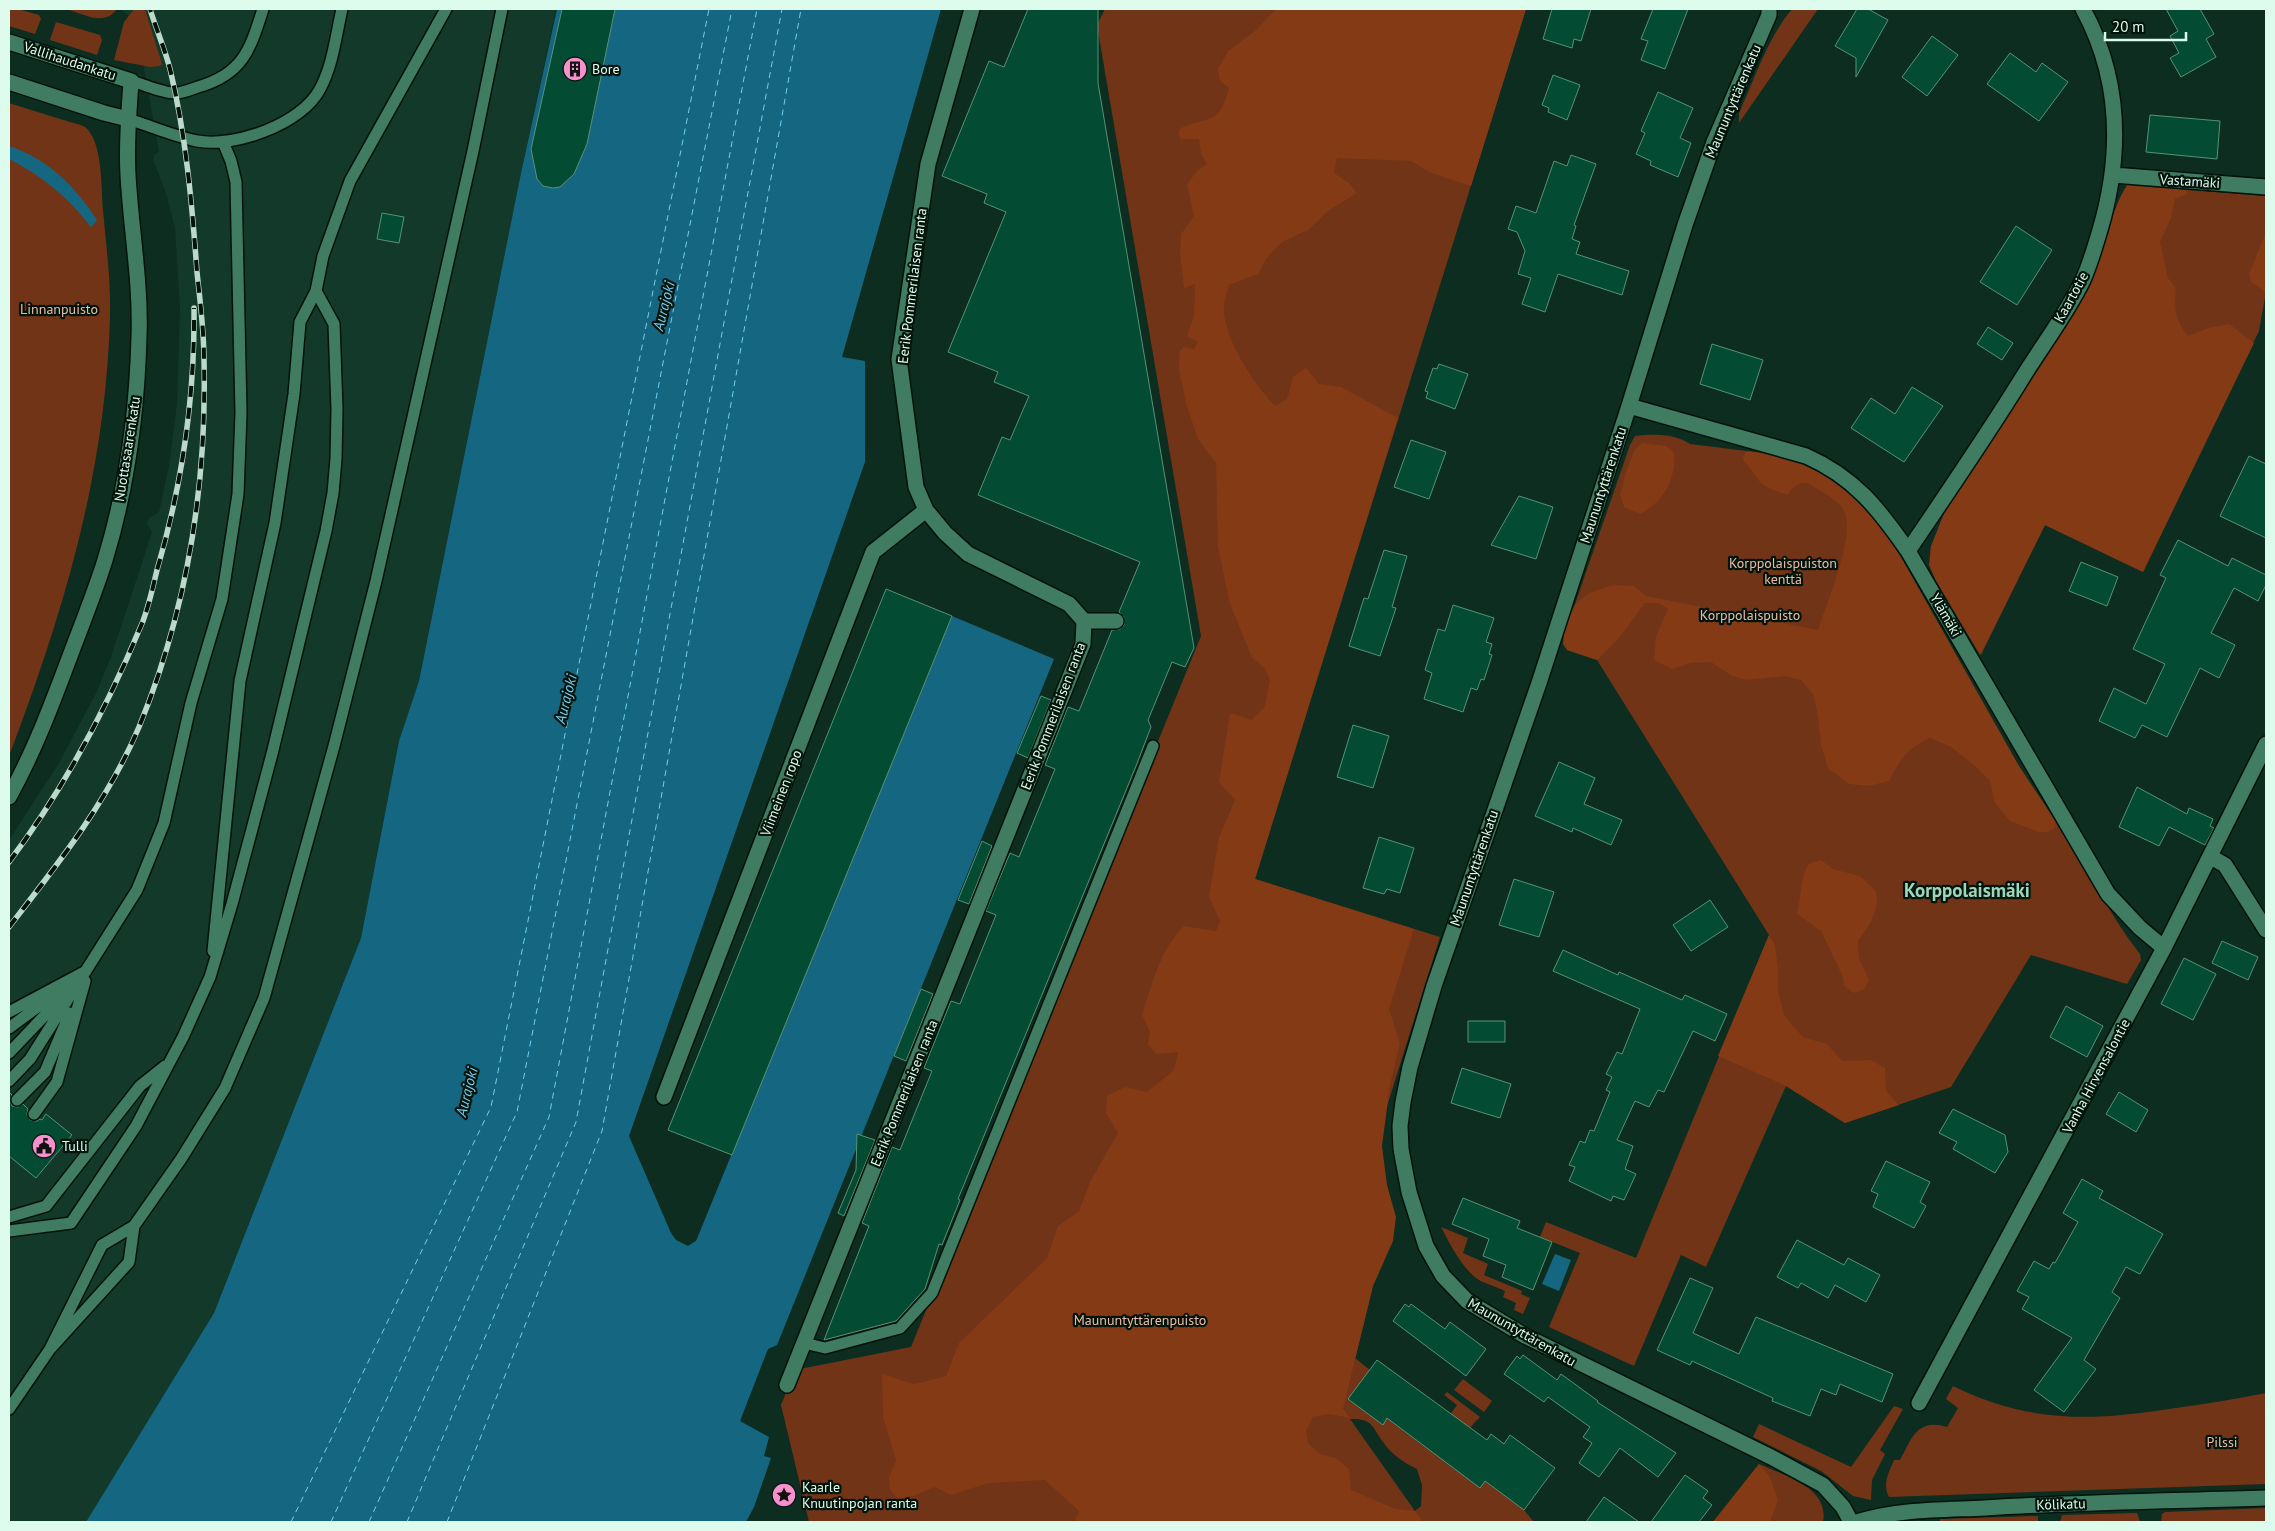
<svg xmlns="http://www.w3.org/2000/svg" width="2275" height="1531" font-family="'PT Sans',sans-serif">
<rect width="100%" height="100%" fill="#0c2d20"/>
<!-- built -->
<path fill="#12392a" d="M120,9H178L179,11L180,9H556L521,173L419,681L399,741L361,938L214,1313L86,1522H9V840L59,763L96,693L112,654L152,532L147,523L148,519L159,512L169,466L177,403L180,309L175,228L165,190L153,160L154,155L159,152L144,68L129,16Z"/>
<!-- green -->
<path fill="#713417" fill-rule="evenodd" d="M9,9H18L39,15L41,19L35,34L9,26Z
M66,9H117C104,27 84,14 66,9Z
M134,9H145L162,64L160,66L150,67L114,60L124,22Z
M1105,9H1526L1255,879L1440,937L1336,1269L1373,1286L1355,1358L1370,1370L1348,1399L1382,1424L1387,1418L1426,1448L1457,1405L1444,1395L1447,1392L1480,1417L1474,1423L1445,1462L1480,1487L1485,1481L1524,1510L1534,1522H809L781,1405L795,1370L911,1347L1201,636L1097,25ZM1350,1419C1373,1418 1372,1427 1383,1442C1391,1454 1404,1463 1417,1469L1422,1485L1421,1506L1415,1511Z
M1792,9H1818L1739,123V113C1755,78 1767,39 1792,9Z
M56,22L100,35L102,40L97,55L50,40Z
M9,103C28,109 47,115 67,121C72,123 80,124 85,127C103,141 101,188 103,210C106,245 111,280 110,316C106,472 64,611 9,756Z
M2127,185L2266,196V292L2259,331L2143,572L2045,525L1981,655L1930,555L1931,546L2089,298L2114,233Z
M1635,436C1653,434 1674,433 1690,444L1747,451L1746,452L1832,483L2055,828V820C2085,863 2107,912 2140,954L2141,960L2127,984L2031,955L1951,1087L1845,1123L1786,1086L1706,1267L1681,1255L1634,1366L1549,1327L1580,1253L1540,1237L1546,1222L1636,1258L1769,935L1597,660L1567,650L1583,598L1575,604L1630,445Z
M1441,1227L1468,1238L1463,1253L1488,1264L1484,1275L1522,1291L1521,1294L1530,1298L1523,1314L1514,1310L1516,1303L1503,1297L1505,1291C1497,1287 1486,1284 1479,1280C1462,1269 1450,1244 1441,1227Z
M1463,1379L1492,1401L1484,1412L1454,1390Z
M1953,1386C2031,1424 2093,1421 2176,1408C2206,1404 2236,1399 2266,1393V1484L1889,1497C1882,1484 1889,1472 1894,1460H1900C1912,1438 1917,1418 1947,1427L1958,1408L1946,1399Z
M1894,1406L1903,1409L1880,1450L1885,1454L1872,1480L1871,1500L1853,1496L1821,1471L1753,1437L1759,1424L1851,1467Z
M1759,1464C1783,1475 1830,1487 1823,1522H1713Z
M2266,1508V1522H2161L2162,1514L2165,1512Z
M2137,1513L2140,1522H2060L2062,1515Z
M2038,1516V1522H1940V1519Z"/>
<!-- forest -->
<path fill="#833a15" d="M1276,9H1526L1471,186L1429,172L1411,161L1337,158L1334,173L1349,183L1357,193L1328,211L1308,230L1282,242L1265,260L1258,274L1229,285C1227,293 1223,303 1224,311C1226,342 1254,384 1275,406L1287,399L1293,377L1306,368L1319,384L1341,387L1398,418L1255,879L1414,929L1389,1009L1400,1043L1390,1085L1382,1146L1387,1185L1396,1217L1393,1241L1373,1286L1343,1409L1350,1418L1330,1414L1313,1417L1306,1431L1308,1443L1320,1454L1336,1458L1349,1469L1351,1490L1396,1509L1415,1511L1423,1522H1074L1079,1511L1045,1480L989,1483L951,1495L935,1487L913,1496L898,1498L890,1490L889,1478L896,1460L883,1417L882,1374L914,1384L946,1376L959,1343L1047,1258L1058,1226L1079,1211L1090,1182L1118,1133L1106,1113L1107,1096L1125,1087L1147,1092L1174,1070L1178,1052L1157,1054L1148,1045L1150,1032L1142,1015C1152,984 1160,950 1184,926L1216,931L1220,921L1209,897L1219,837L1235,800L1219,782L1230,713L1252,720L1265,706L1270,680L1264,667L1252,658L1230,604L1218,547L1216,463L1198,439L1186,404L1179,369L1180,351L1184,347L1194,349L1198,342L1187,336L1194,316L1195,284L1184,288L1180,253L1181,234L1194,216L1187,184L1197,171L1207,164L1201,154L1199,139H1181L1178,134L1181,128C1212,115 1219,125 1229,88L1220,81L1218,69L1228,51L1256,30Z
M2127,185L2186,190L2187,194L2175,199L2171,218L2160,242L2168,278L2176,288C2174,308 2175,320 2188,336L2208,328L2229,324L2254,343L2143,572L2045,525L1980,655L1936,581L1929,565L1931,546L1947,506L2026,388L2090,284C2105,252 2108,215 2127,185Z
M2264,237H2266V292L2251,282L2249,274Z
M1642,443L1666,446L1674,452C1677,478 1663,503 1640,514L1624,507L1620,495L1626,472L1634,451Z
M1747,451C1820,458 1863,497 1901,557L2019,766L2055,820V828L2048,832H2039L2010,821L1995,803L1990,781L1974,765L1951,747L1930,738C1906,749 1901,759 1889,781L1869,786L1849,784L1828,768L1821,745L1817,711L1813,694L1801,680L1785,676L1746,680L1732,676L1711,662L1690,663L1672,669L1654,660L1656,636L1668,609L1659,603H1645L1619,638L1597,660L1567,650L1563,644L1564,630L1575,604L1589,593L1613,585L1634,586L1646,596L1818,630C1826,605 1856,534 1844,511C1838,499 1819,491 1808,483C1798,482 1792,488 1787,495C1780,492 1771,490 1765,486C1755,480 1753,468 1744,462L1743,456Z
M1821,860L1833,869L1860,876L1876,891L1877,904L1871,922L1858,941L1859,958L1869,980L1864,989L1854,993L1844,986L1843,977L1821,931L1797,914C1801,897 1800,879 1808,864Z
M1769,935L1775,945L1778,969V991L1784,1015L1803,1037L1827,1044L1842,1061L1871,1060L1885,1068L1886,1091L1899,1105L1845,1123L1786,1086L1718,1056Z
M1759,1464L1770,1477L1778,1500L1770,1522H1713Z"/>
<!-- water -->
<path fill="#156781" d="M557,9H941L842,357L865,361V462L629,1136L671,1233L676,1240L688,1246L696,1241L952,616L1054,659L777,1345L768,1349L740,1421L769,1437L764,1456L771,1458L754,1507L746,1522H86L214,1313L361,938L399,741L419,681L521,173Z
M9,146C48,159 75,186 97,220L91,227C68,197 42,176 9,159Z
M1555,1254L1571,1260L1559,1291L1542,1284Z"/>
<g fill="none" stroke-linecap="round" stroke-linejoin="round">
<!-- ferry -->
<path stroke="#71cff2" stroke-width="1" stroke-dasharray="6 5" stroke-linecap="butt" d="M291,1522L491,1107L709,9
M331,1522L517,1112L732,9
M369,1522L549,1117L757,9
M407,1522L576,1122L782,9
M447,1522L602,1131L801,9"/>
</g>
<!-- building -->
<path fill="#044b34" stroke="#569278" d="M562,9H615L587,144L574,174L560,187L553,188L543,186L537,179L531,149Z
M1028,9H1098V83L1194,648L1185,667L1172,662L1148,720L1151,727L1136,766L958,1199L960,1200L942,1245L939,1244L925,1289L896,1321L824,1340L869,1226L862,1223L892,1147L900,1150L932,1071L924,1068L951,1001L960,1004L996,915L986,911L1010,853L1019,857L1055,769L1045,765L1068,707L1079,711L1112,630L1120,629L1124,625V617L1119,612L1140,562L978,495L1002,437L1010,440L1029,396L994,382L998,372L948,352L1006,212L984,203L987,194L942,176L989,61L1004,67Z
M1552,9H1591L1581,41L1574,39L1572,48L1543,39Z
M1653,9H1688L1665,69L1641,60L1648,41L1641,39Z
M1857,9H1868L1888,20L1856,77V58L1835,46Z
M2166,9H2200L2214,34L2206,39L2216,57L2181,77L2170,58L2179,53L2170,36L2178,31Z
M1932,36L1958,55L1927,96L1902,77Z
M2010,53L2036,72L2042,63L2068,82L2039,121L1987,84Z
M1553,75L1580,85L1567,120L1548,112L1549,108L1542,105Z
M1658,92L1693,108L1680,138L1691,143L1678,177L1650,165L1651,161L1636,154L1645,133L1641,131Z
M2150,115L2220,121L2217,159L2146,152Z
M1571,155L1596,164L1574,225L1576,226L1572,239L1580,242L1576,254L1629,271L1622,295L1558,274L1545,312L1522,304L1531,278L1518,274L1525,251L1517,232L1508,229L1516,206L1536,213L1554,161L1567,166Z
M382,213L404,217L399,243L377,239Z
M2016,226L2052,250L2017,305L1980,282Z
M1988,327L2013,343L2002,360L1977,344Z
M1712,344L1763,360L1750,400L1700,384Z
M1439,364L1468,374L1455,409L1426,398L1428,392L1425,391L1433,368L1437,369Z
M1912,387L1943,406L1904,462L1851,428L1871,398L1895,414Z
M1411,440L1446,452L1429,499L1394,487Z
M2249,456L2266,464V538L2220,516Z
M1519,496L1553,507L1536,559L1491,545Z
M2178,540L2228,566L2232,558L2266,575V585L2258,601L2234,588L2211,633L2235,645L2219,678L2200,668L2167,737L2142,725L2135,738L2099,721L2114,688L2146,704L2165,664L2133,649L2166,578L2160,575Z
M1384,550L1407,556L1392,607L1396,608L1380,656L1349,646L1364,598L1368,599Z
M2081,562L2118,577L2107,606L2069,591Z
M886,589L952,616L732,1155L668,1130Z
M1453,605L1494,618L1486,642L1492,644L1489,654L1492,655L1484,680L1481,679L1477,690L1471,688L1463,712L1424,699L1432,673L1425,670L1438,629L1445,631Z
M1041,696L1051,700L1028,758L1017,753Z
M1353,725L1389,736L1373,788L1337,777Z
M1559,762L1595,778L1584,804L1622,820L1611,845L1573,828L1572,832L1535,816Z
M2137,787L2187,814L2189,808L2213,819L2210,826L2214,828L2205,845L2169,827L2159,846L2119,827Z
M1379,837L1414,848L1400,893L1387,889L1384,894L1363,888Z
M982,841L992,846L969,904L958,900Z
M1514,879L1554,892L1539,937L1499,925Z
M1710,900L1728,927L1691,951L1673,925Z
M2222,941L2258,957L2248,980L2212,963Z
M1563,950L1618,975L1619,972L1682,1000L1685,995L1727,1014L1715,1041L1693,1031L1664,1092L1658,1090L1649,1107L1635,1101L1617,1140L1633,1146L1625,1169L1636,1174L1624,1200L1613,1196L1611,1201L1569,1181L1575,1167L1569,1165L1580,1141L1585,1143L1590,1130L1594,1131L1610,1092L1606,1090L1612,1077L1606,1074L1617,1052L1622,1054L1640,1009L1553,971Z
M2184,958L2216,974L2193,1020L2161,1004Z
M921,989L933,994L906,1061L894,1056Z
M2066,1006L2103,1026L2087,1057L2050,1037Z
M1468,1021H1505V1042H1468Z
M1462,1068L1511,1084L1500,1118L1451,1103Z
M9,1092L12,1095L10,1101L12,1106L18,1107L23,1104L28,1109L27,1114L30,1120L37,1121L40,1119L42,1120L46,1114L72,1135L36,1178L9,1156Z
M2119,1092L2148,1110L2136,1132L2106,1114Z
M1953,1109L2005,1135L2008,1152L1995,1173L1953,1149L1957,1142L1939,1133Z
M857,1134L875,1140L844,1216L838,1213L856,1170Z
M1886,1161L1930,1182L1920,1202L1926,1206L1914,1228L1873,1207L1878,1194L1871,1191Z
M2082,1179L2103,1191L2099,1198L2163,1234L2140,1274L2126,1267L2112,1292L2120,1298L2084,1360L2096,1369L2064,1412L2034,1390L2072,1338L2022,1309L2029,1297L2017,1291L2034,1261L2049,1269L2053,1262L2055,1263L2078,1222L2063,1213Z
M1463,1198L1520,1221L1517,1228L1552,1242L1533,1290L1502,1277L1506,1265L1483,1256L1489,1239L1452,1224Z
M1797,1240L1844,1265L1848,1258L1880,1275L1866,1302L1835,1285L1828,1298L1801,1283L1798,1288L1777,1277Z
M1690,1278L1713,1288L1693,1333L1739,1354L1756,1317L1893,1374L1882,1402L1840,1384L1836,1395L1821,1389L1810,1416L1772,1401L1773,1398L1692,1361L1690,1365L1657,1350Z
M1405,1304L1409,1307L1411,1304L1445,1329L1450,1322L1486,1349L1466,1376L1393,1321Z
M1523,1355L1557,1380L1561,1374L1598,1401L1597,1402L1676,1453L1658,1477L1620,1448L1599,1477L1579,1463L1592,1443L1583,1437L1590,1427L1548,1397L1544,1402L1504,1374L1517,1356L1520,1359Z
M1377,1360L1487,1440L1491,1434L1504,1444L1510,1435L1555,1468L1524,1510L1485,1481L1480,1488L1387,1418L1383,1425L1348,1399Z
M1685,1475L1708,1491L1703,1498L1712,1505L1699,1522H1651Z
M1604,1497L1639,1522H1586Z"/>
<g fill="none" stroke-linecap="round" stroke-linejoin="round">
<!-- service casing -->
<g stroke="#02130c" stroke-width="14">
<path id="service" d="M131,81C143,84 165,94 176,93C183,93 192,89 198,87C243,74 250,50 263,9
M128,119C151,126 173,136 197,141C234,148 302,124 320,89C333,65 336,35 342,9
M213,951L240,681L275,523L294,394L300,322L316,291L323,256L350,181L446,9
M9,1012L86,971
M9,1028L62,989
M9,1053L68,991
M9,1081L30,1059L137,890L164,823L191,703L222,599L238,494L241,413L236,182L231,161L223,142
M17,1100L45,1072L70,1013
M34,1114L57,1082L85,981
M9,1217L46,1206L140,1086L165,1066
M9,1231L71,1223L136,1126L183,1037L210,977L232,904L272,754L326,531L333,493L336,459L337,409L334,324L316,291
M804,1343L825,1348L900,1328L932,1293L1153,746
M50,1349L102,1245L134,1226L181,1159L225,1088L264,998L334,746L376,581L473,151L502,9
M9,1409L50,1349L129,1262L134,1226"/>
</g>
<!-- minor casing -->
<g stroke="#02130c" stroke-width="18">
<path id="minor" d="M1769,9V15L1714,142L1685,225L1629,406L1539,683L1434,986L1410,1067L1403,1102L1400,1126L1401,1149L1409,1192L1426,1246L1443,1276L1467,1301L1525,1336L1771,1457L1823,1485L1843,1507L1851,1522
M9,42L131,81C129,112 126,144 128,175C131,229 141,283 139,337C137,412 127,488 105,560C95,592 82,624 70,656C52,704 34,752 9,797
M9,82L104,113L128,119
M2113,175L2266,187
M1629,406L1806,456C1854,477 1879,509 1908,551L2108,894L2140,928L2164,948
M1908,551C1946,495 1985,438 2021,380C2041,347 2066,315 2083,280C2090,264 2095,247 2100,230C2122,155 2121,79 2083,9
M1084,621H1116
M2211,857L2225,865L2266,930
M664,1097L873,552L926,510
M787,1385L1083,644L1084,621L1069,604L968,554L945,533L926,510L916,487L899,359L928,164L972,9
M1919,1403L2164,948L2266,744
M1857,1522C1897,1509 1942,1510 1985,1508C2078,1502 2172,1501 2266,1498"/>
</g>
<!-- service -->
<use href="#service" stroke="#3f7c62" stroke-width="11"/>
<!-- minor -->
<use href="#minor" stroke="#3f7c62" stroke-width="15"/>
<!-- rail casing -->
<g stroke="#bbdacb" stroke-width="5.5">
<path id="rail" d="M9,862C64,789 108,706 143,621C149,605 153,587 157,570C182,485 195,397 194,308
M9,927C58,864 108,801 139,727C187,610 207,486 204,360C204,331 200,301 197,272C192,204 186,135 170,69C165,49 156,29 150,9"/>
</g>
<!-- rail -->
<use href="#rail" stroke="#00140b" stroke-width="4" stroke-dasharray="11" stroke-linecap="butt"/>
</g>
<!-- icons -->
<defs>
<g id="building-disc" transform="scale(1.25)"><circle r="9.5" fill="#f790cd" stroke="#00140b"/><path d="M-4-6H4V6H1V3H-1V6H-4ZM-2.5-4.3h1.7v1.8h-1.7ZM.8-4.3h1.7v1.8H.8ZM-2.5-1h1.7V.8h-1.7ZM.8-1h1.7V.8H.8Z" fill="#111"/></g>
<g id="civic-disc" transform="scale(1.25)"><circle r="9.5" fill="#f790cd" stroke="#00140b"/><path d="M-.6-6.5H3V-4.5H.6V-3L4-1V1h2V6H-6V1h2V-1L-.6-3ZM-1.2 2.5V6h2.4V2.5Z" fill="#111"/></g>
<g id="sight-disc" transform="scale(1.25)"><circle r="9.5" fill="#f790cd" stroke="#00140b"/><path d="M0-6L1.8-2.2L6-1.7L2.9 1.2L3.7 5.4L0 3.3L-3.7 5.4L-2.9 1.2L-6-1.7L-1.8-2.2Z" fill="#111"/></g>
</defs>
<g fill-rule="evenodd">
<use href="#building-disc" x="575" y="69"/>
<use href="#civic-disc" x="44" y="1146"/>
<use href="#sight-disc" x="784" y="1495"/>
</g>
<g text-anchor="middle" stroke-width="4.5" stroke-linejoin="round" paint-order="stroke">
<!-- street labels -->
<g font-size="14" fill="#defced" stroke="#00140b">
<text transform="translate(70 61) rotate(18)" y="5">Vallihaudankatu</text>
<text transform="translate(1733 101) rotate(-67)" y="5">Maununtyttärenkatu</text>
<text transform="translate(2190 181) rotate(4)" y="5">Vastamäki</text>
<text transform="translate(912 286) rotate(-83)" y="5">Eerik Pommerilaisen ranta</text>
<text transform="translate(2071 297) rotate(-61)" y="5">Kaartotie</text>
<text transform="translate(127 449) rotate(-81)" y="5">Nuottasaarenkatu</text>
<text transform="translate(1603 485) rotate(-72)" y="5">Maununtyttärenkatu</text>
<text transform="translate(1946 615) rotate(60)" y="5">Ylämäki</text>
<text transform="translate(1053 716) rotate(-69)" y="5">Eerik Pommerilaisen ranta</text>
<text transform="translate(781 793) rotate(-69)" y="5">Viimeinen ropo</text>
<text transform="translate(1474 868) rotate(-71)" y="5">Maununtyttärenkatu</text>
<text transform="translate(2096 1076) rotate(-62)" y="5">Vanha Hirvensalontie</text>
<text transform="translate(904 1093) rotate(-68)" y="5">Eerik Pommerilaisen ranta</text>
<text transform="translate(1522 1332) rotate(30)" y="5">Maununtyttärenkatu</text>
<text transform="translate(2061 1504) rotate(-2)" y="5">Kölikatu</text>
</g>
<!-- poi labels -->
<g font-size="14" fill="#defced" stroke="#00140b" text-anchor="start">
<text x="592" y="74">Bore</text>
<text x="62" y="1151">Tulli</text>
<text x="802" y="1492">Kaarle<tspan x="802" dy="16">Knuutinpojan ranta</tspan></text>
</g>
<!-- park labels -->
<g font-size="14" fill="#efbaa4" stroke="#00140b">
<text x="59" y="314">Linnanpuisto</text>
<text x="1783" y="568">Korppolaispuiston<tspan x="1783" dy="16">kenttä</tspan></text>
<text x="1750" y="620">Korppolaispuisto</text>
<text x="1140" y="1325">Maununtyttärenpuisto</text>
<text x="2222" y="1447">Pilssi</text>
</g>
<!-- water labels -->
<g font-size="15" font-style="italic" fill="#71cff2" stroke="#00140b">
<text transform="translate(664 306) rotate(-76)" y="5">Aurajoki</text>
<text transform="translate(566 699) rotate(-76)" y="5">Aurajoki</text>
<text transform="translate(467 1092) rotate(-76)" y="5">Aurajoki</text>
</g>
<!-- district labels -->
<g font-size="19" font-weight="bold" fill="#9ad8bb" stroke="#00140b">
<text x="1967" y="897">Korppolaismäki</text>
</g>
</g>
<!-- border -->
<rect width="2275" height="1531" fill="none" stroke="#defced" stroke-width="20"/>
<!-- scale -->
<path d="M2105 32v8h81v-8" fill="none" stroke="#defced" stroke-width="2.5"/>
<text x="2112" y="32" font-size="15" fill="#defced" stroke="#00140b" stroke-width="4" paint-order="stroke">20 m</text>
</svg>
